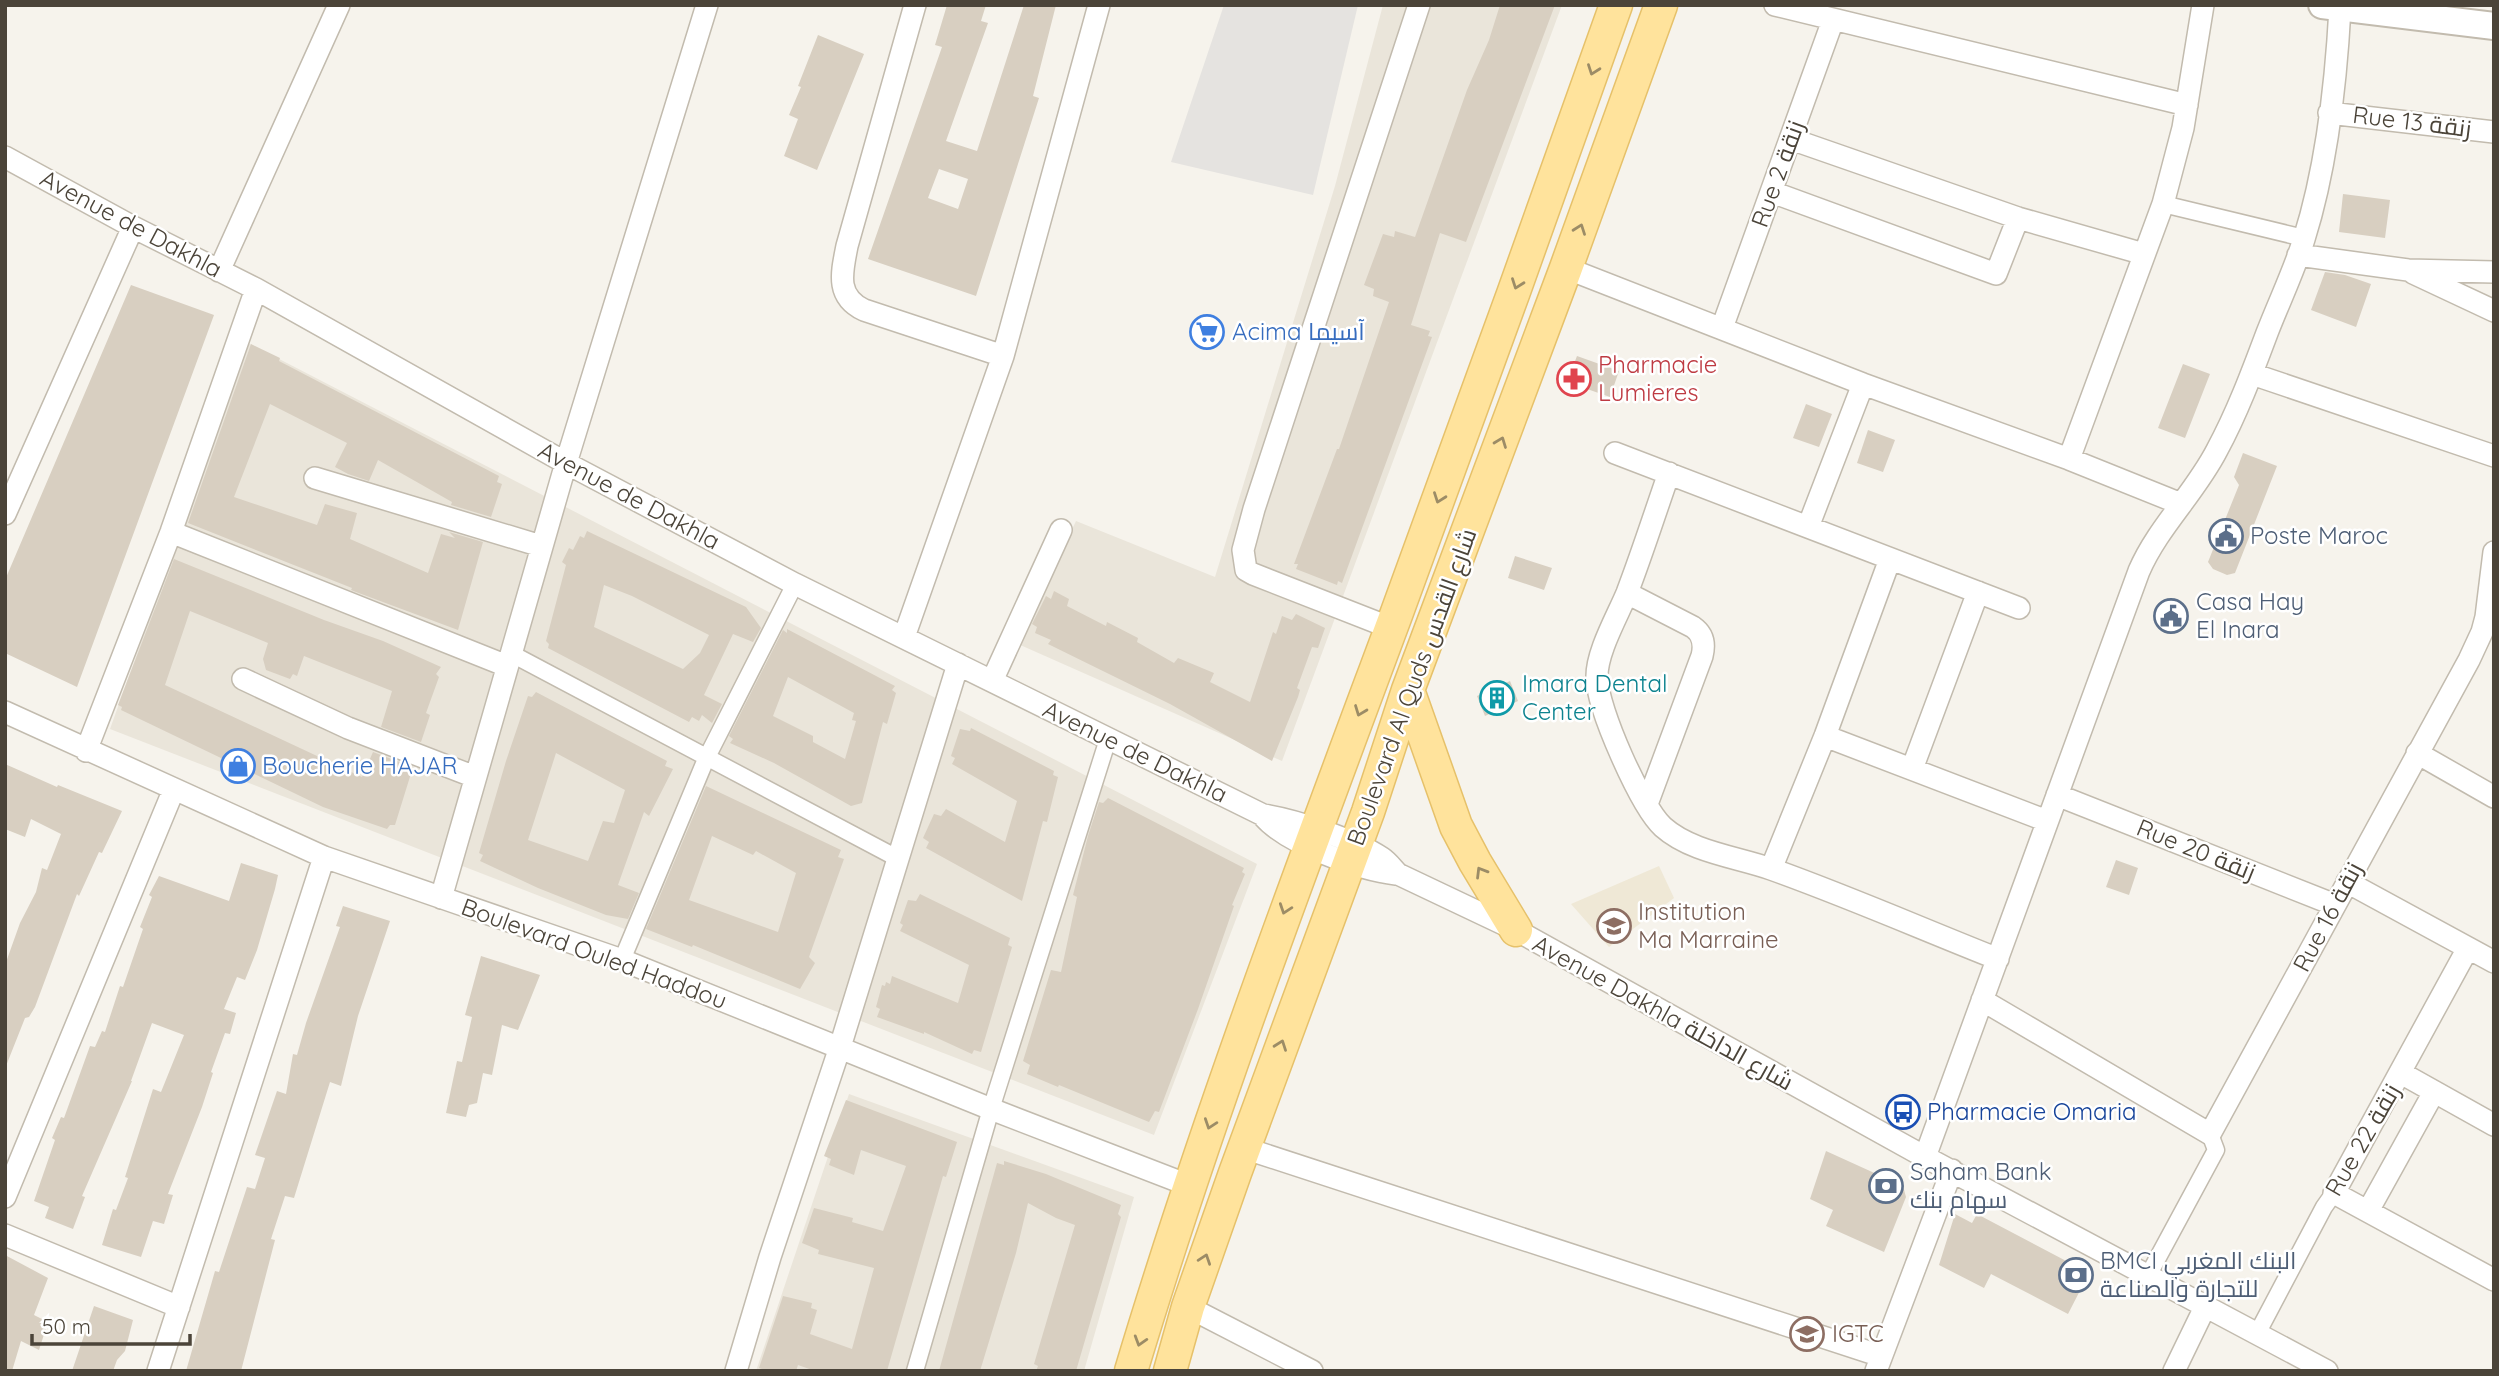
<svg xmlns="http://www.w3.org/2000/svg" width="2499" height="1376" font-family="Quicksand,Cairo,sans-serif">
<rect width="100%" height="100%" fill="#f6f3ec"/>
<!-- residential -->
<path fill="#eae5da" d="M1383,5H1562L1282,761L1018,644L1076,521L1215,577L1335,186Z
M248,343L1257,864L1154,1135L110,729Z
M849,1094L1134,1197L1084,1371H756Z"/>
<!-- education -->
<path fill="#efe8d6" d="M1659,866L1674,898L1609,947L1571,904Z"/>
<!-- parking -->
<path fill="#e5e3e0" d="M1224,5H1358L1313,195L1171,162Z"/>
<!-- building -->
<path fill="#d8cfc1" fill-rule="evenodd" d="M947,5H986L981,21L988,23L946,141L977,151L1024,5H1056L1033,96L1039,98L976,296L868,259L942,47L935,45ZM939,169L968,179L958,209L928,198Z
M1500,5H1555L1466,242L1440,233L1411,325L1430,331L1428,336L1432,337L1342,583L1338,581L1337,585L1296,569L1298,564H1294L1337,449H1339L1389,302L1373,296L1374,289L1364,285L1383,234L1394,237L1395,231L1415,237L1467,90L1489,40Z
M818,35L864,54L817,170L784,156L798,119L789,115L801,87L798,86Z
M2343,194L2390,200L2385,238L2339,232Z
M2325,272L2345,275L2371,284L2356,327L2311,310Z
M131,285L214,315L77,687L5,653V580Z
M251,344L280,358L279,361L499,476L497,482L502,484L491,517L451,505L452,502L378,460L369,481L348,474L335,467L347,443L270,404L234,497L317,525L325,504L357,513L350,539L428,573L441,534L455,538L449,532L483,542L458,630L356,592L351,590L352,588L188,523Z
M1577,356L1619,371L1610,397L1567,382Z
M2183,364L2210,374L2185,438L2158,428Z
M1806,404L1832,414L1819,447L1793,438Z
M1868,430L1895,440L1883,472L1857,463Z
M2243,453L2277,466L2235,573L2227,575L2213,569L2208,562L2239,485L2234,477Z
M587,531L746,607L761,628L753,642L733,634L704,695L722,704L712,723L702,715L699,721L692,717L689,722L548,648L549,644L546,641L566,565L562,562L569,548L573,550L580,536L584,538ZM604,585L632,596L709,635L700,653L683,669L594,627Z
M1515,556L1552,568L1544,590L1508,578Z
M174,559L324,620L383,641L441,667L436,674L439,677L426,713L430,715L421,742L381,727L392,691L304,656L297,676L293,674L290,679L266,670L263,659L268,643L190,611L165,685L362,777L373,752L413,767L395,825H390L387,829L323,807L121,710L122,707L118,705Z
M1054,591L1069,599L1067,606L1106,626L1107,622L1138,638L1137,642L1174,663L1178,658L1214,673L1210,682L1250,702L1273,632L1276,634L1282,616L1292,620L1296,614L1325,628L1318,648L1312,647L1297,688L1300,690L1298,697L1272,761L1170,704L1048,644L1051,640L1035,633L1037,627L1032,624L1046,596L1051,599Z
M787,629L895,686L892,690L896,693L887,724L883,722L862,803L851,806L774,763L730,743L733,739L729,736L783,630L787,633ZM788,677L854,713L852,720L856,721L845,759L813,742V736L773,716Z
M1510,681L1518,701L1485,716L1477,696Z
M536,692L667,761L665,766L673,769L649,816L644,812L618,885L639,893L628,919L606,915L538,888L480,861L483,855L479,853L506,761L528,696L532,697ZM556,753L625,790L614,823L603,821L588,861L528,840Z
M971,728L1054,771L1053,775L1058,777L1047,822L1043,821L1022,901L926,848L929,842L923,838L934,814L941,816L946,809L1005,842L1017,801L952,764L955,758L951,756L960,729L970,731Z
M5,764L57,787L58,785L122,811L102,853L99,852L79,896L77,894L35,1007L29,1017L25,1018L6,1066L5,965L20,923L36,892L42,868L47,870L61,834L31,819L25,837L5,829Z
M706,786L841,850L838,857L844,859L809,957L815,963L800,989L693,945L692,947L646,929ZM712,836L753,855L756,851L796,873L778,932L689,900Z
M1108,798L1244,868L1242,872L1245,874L1232,905L1234,906L1198,1009L1159,1112L1155,1111L1149,1122L1059,1085L1058,1087L1027,1074L1030,1065L1023,1061L1051,970L1061,972L1077,897L1073,895L1088,836L1099,802L1103,803Z
M2116,860L2138,868L2129,895L2106,887Z
M241,863L278,875L275,889L257,950L245,980L237,977L224,1009L236,1013L230,1034L225,1033L211,1072L213,1073L202,1107L168,1194L173,1195L164,1224L153,1221L141,1257L102,1245L113,1209L116,1210L128,1178L125,1177L153,1089L161,1092L184,1035L152,1023L131,1081H132L82,1196L85,1197L73,1229L45,1218L49,1207L34,1201L55,1140L52,1138L61,1117L64,1118L90,1046L95,1047L102,1031L105,1032L120,986L123,987L143,929L140,927L152,897L149,895L159,876L229,901Z
M920,894L1010,938L1008,945L1012,947L981,1052L974,1050L972,1054L924,1032V1034L877,1017L880,1009L876,1007L882,985L885,986L886,982L890,984L892,976L958,1003L969,965L900,931L903,925L900,923L908,900L916,901Z
M343,906L390,921L358,1016L341,1086L330,1082L294,1198L285,1196L271,1239L275,1240L241,1371H186L215,1271L219,1272L247,1187L255,1189L265,1158L255,1155L277,1091L286,1094L293,1054L297,1055L306,1023L340,927L336,926Z
M481,956L540,975L518,1030L502,1025L492,1075L483,1073L477,1103L469,1105L466,1117L446,1113L457,1061L462,1062L472,1017L465,1015Z
M846,1100L957,1142L946,1177L943,1176L887,1371H815L798,1365L796,1371H768L759,1368L783,1296L812,1303L811,1308L817,1310L810,1334L852,1349L874,1268L818,1254L819,1250L802,1243L814,1208L853,1218L852,1222L883,1231L906,1166L861,1150L854,1175L829,1165L831,1159L824,1156Z
M1826,1151L1903,1186L1906,1197L1884,1252L1826,1226L1833,1210L1810,1199Z
M1004,1161L1046,1174L1121,1205L1118,1214L1121,1217L1076,1371H1036L1038,1366L1034,1364L1075,1225L1056,1218L1028,1203L1016,1253L980,1371H939L997,1163L1004,1165Z
M1955,1214L1972,1223L1977,1214L2089,1273L2068,1314L1991,1274L1984,1288L1939,1265Z
M5,1255L48,1278L34,1315L48,1322L39,1350L21,1341L12,1371H5Z
M94,1306L133,1320L125,1351L117,1360L113,1371H72Z"/>
<g fill="none" stroke-linecap="round" stroke-linejoin="round">
<!-- pedestrian casing -->
<g stroke="#c2bbae" stroke-width="19">
<path id="pedestrian" d="M2163,204L2304,238
M510,653L897,858
M622,960L706,759L795,584
M2149,1274L2216,1150L2210,1134
M2258,1332L2324,1207L2334,1193
M915,1371L991,1109L1108,739"/>
</g>
<!-- minor casing -->
<g stroke="#c2bbae" stroke-width="24">
<path id="minor" d="M915,5L847,246C842,272 835,296 864,310L1003,356
M1775,5L2187,105
M2329,113L2494,132
M1791,139L2018,218L2144,254
M5,157L133,227L256,289L566,463L795,584L1263,815C1296,820 1355,840 1382,858C1388,862 1393,869 1398,874L1516,930L1925,1157L2327,1371
M1772,192L1996,274L2018,218
M2298,255L2408,270L2494,272
M1566,268L1863,384L2069,459L2181,504
M219,271L339,5
M2413,273L2494,311
M1722,328L1833,20
M2252,374L2494,456
M1615,453L2019,608
M2069,459L2163,204L2183,128L2203,5
M1669,473C1655,513 1642,554 1627,593C1617,617 1596,653 1597,678C1597,708 1641,807 1663,827C1691,852 1737,857 1771,869C1847,896 1922,929 1998,959
M315,478L541,546
M5,514L133,227
M1808,527L1863,384
M171,532L507,666
M1627,593L1693,627C1703,634 1705,644 1702,656L1647,804
M1391,628L1253,574L1246,570L1243,550L1254,509L1419,5
M904,637L1003,356L1099,5
M243,679L348,728L475,777
M992,681L1061,530
M5,712L324,857L622,960L991,1109L1188,1185
M1825,736L2047,821
M86,751L171,532L256,289
M2417,753L2494,797
M1912,769L1978,592
M2057,795L2335,905
M1264,817C1288,844 1360,870 1396,874
M1771,869L1825,736L1890,559
M2347,882L2494,962
M441,898L566,463L707,5
M2468,948L2334,1193L2494,1280
M1982,1000L2210,1134L2469,660L2482,632L2486,617L2494,552
M2401,1073L2494,1125
M1244,1148L1881,1356
M1925,1157L2139,571C2158,527 2195,493 2217,450C2237,413 2252,373 2267,333C2279,302 2294,271 2304,239C2327,166 2336,84 2340,8
M5,1197L174,789
M2368,1211L2434,1092
M5,1235L179,1307
M1188,1307L1312,1371
M158,1371L324,857
M736,1371L770,1257L840,1047L958,664
M1876,1371L1952,1170
M2174,1371L2206,1305"/>
</g>
<!-- tertiary casing -->
<g stroke="#c2bbae" stroke-width="30">
<path id="tertiary" d="M2322,5L2494,26"/>
</g>
<!-- primary casing -->
<g stroke="#e6c16a" stroke-width="35">
<path id="primary" d="M1408,690L1456,826L1475,862L1516,930
M1131,1371C1208,1115 1303,865 1396,615C1471,412 1544,209 1616,5
M1170,1371L1188,1307L1235,1173L1368,812L1408,690L1566,268L1661,5"/>
</g>
<!-- pedestrian -->
<use href="#pedestrian" stroke="#fff" stroke-width="16"/>
<!-- minor -->
<use href="#minor" stroke="#fff" stroke-width="21"/>
<!-- tertiary -->
<use href="#tertiary" stroke="#fff" stroke-width="26"/>
<!-- primary -->
<use href="#primary" stroke="#ffe39c" stroke-width="32"/>
</g>
<!-- one-way arrows -->
<defs><path id="oneway-chevron" d="M-2-3.5L2.5 0L-2 3.5" fill="none" stroke-width="1.6" stroke-linecap="round" stroke-linejoin="round" transform="scale(1.75)"/></defs>
<g stroke="#9c8c66">
<use href="#oneway-chevron" transform="translate(1593 70) rotate(110)"/>
<use href="#oneway-chevron" transform="translate(1580 229) rotate(-70)"/>
<use href="#oneway-chevron" transform="translate(1517 284) rotate(110)"/>
<use href="#oneway-chevron" transform="translate(1501 442) rotate(-69)"/>
<use href="#oneway-chevron" transform="translate(1439 498) rotate(110)"/>
<use href="#oneway-chevron" transform="translate(1360 711) rotate(111)"/>
<use href="#oneway-chevron" transform="translate(1481 872) rotate(-121)"/>
<use href="#oneway-chevron" transform="translate(1285 909) rotate(109)"/>
<use href="#oneway-chevron" transform="translate(1281 1045) rotate(-70)"/>
<use href="#oneway-chevron" transform="translate(1210 1124) rotate(109)"/>
<use href="#oneway-chevron" transform="translate(1205 1259) rotate(-71)"/>
<use href="#oneway-chevron" transform="translate(1140 1341) rotate(107)"/>
</g>
<!-- icons -->
<defs>
<g id="supermarket-ring" transform="scale(1.75)"><circle r="9.5" fill="#fff" stroke="#3f7fe0" stroke-width="1.5"/><path d="M-6-5.5h2.5l.6 2H6L4.5 2H-2.5L-4.4-4H-6ZM-1.5 3.2a1.3 1.3 0 1 0 .1 0ZM3 3.2a1.3 1.3 0 1 0 .1 0Z" fill="#3f7fe0"/></g>
<g id="pharmacy-ring" transform="scale(1.75)"><circle r="9.5" fill="#fff" stroke="#e0444e" stroke-width="1.5"/><path d="M-2-6h4v4h4v4h-4v4h-4v-4h-4v-4h4Z" fill="#e0444e"/></g>
<g id="civic-ring" transform="scale(1.75)"><circle r="9.5" fill="#fff" stroke="#5c6f8a" stroke-width="1.5"/><path d="M-.6-6.5H3V-4.5H.6V-3L4-1V1h2V6H-6V1h2V-1L-.6-3ZM-1.2 2.5V6h2.4V2.5Z" fill="#5c6f8a"/></g>
<g id="building-ring" transform="scale(1.75)"><circle r="9.5" fill="#fff" stroke="#0f9aa8" stroke-width="1.5"/><path d="M-4-6H4V6H1V3H-1V6H-4ZM-2.5-4.3h1.7v1.8h-1.7ZM.8-4.3h1.7v1.8H.8ZM-2.5-1h1.7V.8h-1.7ZM.8-1h1.7V.8H.8Z" fill="#0f9aa8"/></g>
<g id="shop-ring" transform="scale(1.75)"><circle r="9.5" fill="#fff" stroke="#3f7fe0" stroke-width="1.5"/><path d="M-5-2.5h2.3a2.7 3.5 0 0 1 5.4 0H5L5.5 6h-11ZM-1.5-2.5h3a1.5 2.3 0 0 0-3 0Z" fill="#3f7fe0"/></g>
<g id="school-ring" transform="scale(1.75)"><circle r="9.5" fill="#fff" stroke="#8d6e63" stroke-width="1.5"/><path d="M0-5L7-2L0 1L-7-2ZM-4 1L0 2.5L4 1V4Q0 6-4 4Z" fill="#8d6e63"/></g>
<g id="bus-ring" transform="scale(1.75)"><circle r="9.5" fill="#fff" stroke="#1a4fb4" stroke-width="1.5"/><path d="M-5-6H5V4H4V6H2V4H-2V6H-4V4H-5ZM-3.5-4V0h7V-4ZM-3.5 1.2v1.5H-2V1.2ZM2 1.2v1.5H3.5V1.2Z" fill="#1a4fb4"/></g>
<g id="bank-ring" transform="scale(1.75)"><circle r="9.5" fill="#fff" stroke="#5c6f8a" stroke-width="1.5"/><path d="M-6-4H6V4H-6ZM0-2.3a2.3 2.3 0 1 0 0 4.6a2.3 2.3 0 1 0 0-4.6Z" fill="#5c6f8a"/></g>
</defs>
<g fill-rule="evenodd">
<use href="#supermarket-ring" x="1207" y="332"/>
<use href="#pharmacy-ring" x="1574" y="379"/>
<use href="#civic-ring" x="2226" y="536"/>
<use href="#civic-ring" x="2171" y="616"/>
<use href="#building-ring" x="1497" y="698"/>
<use href="#shop-ring" x="238" y="766"/>
<use href="#school-ring" x="1614" y="926"/>
<use href="#bus-ring" x="1903" y="1112"/>
<use href="#bank-ring" x="1886" y="1186"/>
<use href="#bank-ring" x="2076" y="1275"/>
<use href="#school-ring" x="1807" y="1334"/>
</g>
<g text-anchor="middle" stroke-width="5" stroke-linejoin="round" paint-order="stroke">
<!-- street labels -->
<g font-size="24" fill="#4b4439" stroke="#fff">
<text transform="translate(2412 122) rotate(7)" y="8">Rue 13 زنقة</text>
<text transform="translate(1778 174) rotate(-70)" y="8">Rue 2 زنقة</text>
<text transform="translate(131 224) rotate(28)" y="8">Avenue de Dakhla</text>
<text transform="translate(629 496) rotate(28)" y="8">Avenue de Dakhla</text>
<text transform="translate(1412 687) rotate(-70)" y="8">Boulevard Al Quds شارع القدس</text>
<text transform="translate(1135 752) rotate(26)" y="8">Avenue de Dakhla</text>
<text transform="translate(2196 850) rotate(22)" y="8">Rue 20 زنقة</text>
<text transform="translate(2328 917) rotate(-62)" y="8">Rue 16 زنقة</text>
<text transform="translate(594 954) rotate(20)" y="8">Boulevard Ouled Haddou</text>
<text transform="translate(1663 1013) rotate(29)" y="8">Avenue Dakhla شارع الداخلة</text>
<text transform="translate(2363 1140) rotate(-60)" y="8">Rue 22 زنقة</text>
</g>
<!-- shop labels -->
<g font-size="24" fill="#366cbe" stroke="#fff" text-anchor="start">
<text x="1232" y="340">Acima آسيما</text>
<text x="262" y="774">Boucherie HAJAR</text>
</g>
<!-- health labels -->
<g font-size="24" fill="#be3a42" stroke="#fff" text-anchor="start">
<text x="1598" y="373">Pharmacie<tspan x="1598" dy="28">Lumieres</tspan></text>
</g>
<!-- service labels -->
<g font-size="24" fill="#4e5e75" stroke="#fff" text-anchor="start">
<text x="2250" y="544">Poste Maroc</text>
<text x="2196" y="610">Casa Hay<tspan x="2196" dy="28">El Inara</tspan></text>
<text x="1910" y="1180">Saham Bank<tspan x="1910" dy="28">سهام بنك</tspan></text>
<text x="2100" y="1269">BMCI البنك المغربي<tspan x="2100" dy="28">للتجارة والصناعة</tspan></text>
</g>
<!-- culture labels -->
<g font-size="24" fill="#0d838f" stroke="#fff" text-anchor="start">
<text x="1522" y="692">Imara Dental<tspan x="1522" dy="28">Center</tspan></text>
</g>
<!-- education labels -->
<g font-size="24" fill="#785e54" stroke="#fff" text-anchor="start">
<text x="1638" y="920">Institution<tspan x="1638" dy="28">Ma Marraine</tspan></text>
<text x="1832" y="1342">IGTC</text>
</g>
<!-- transit labels -->
<g font-size="24" fill="#164399" stroke="#fff" text-anchor="start">
<text x="1927" y="1120">Pharmacie Omaria</text>
</g>
</g>
<!-- border -->
<rect width="2499" height="1376" fill="none" stroke="#4b4439" stroke-width="14"/>
<!-- scale -->
<path d="M32 1334v10h158v-10" fill="none" stroke="#4b4439" stroke-width="3.5"/>
<text x="42" y="1334" font-size="21" fill="#4b4439" stroke="#ffffff" stroke-width="5" paint-order="stroke">50 m</text>
</svg>
